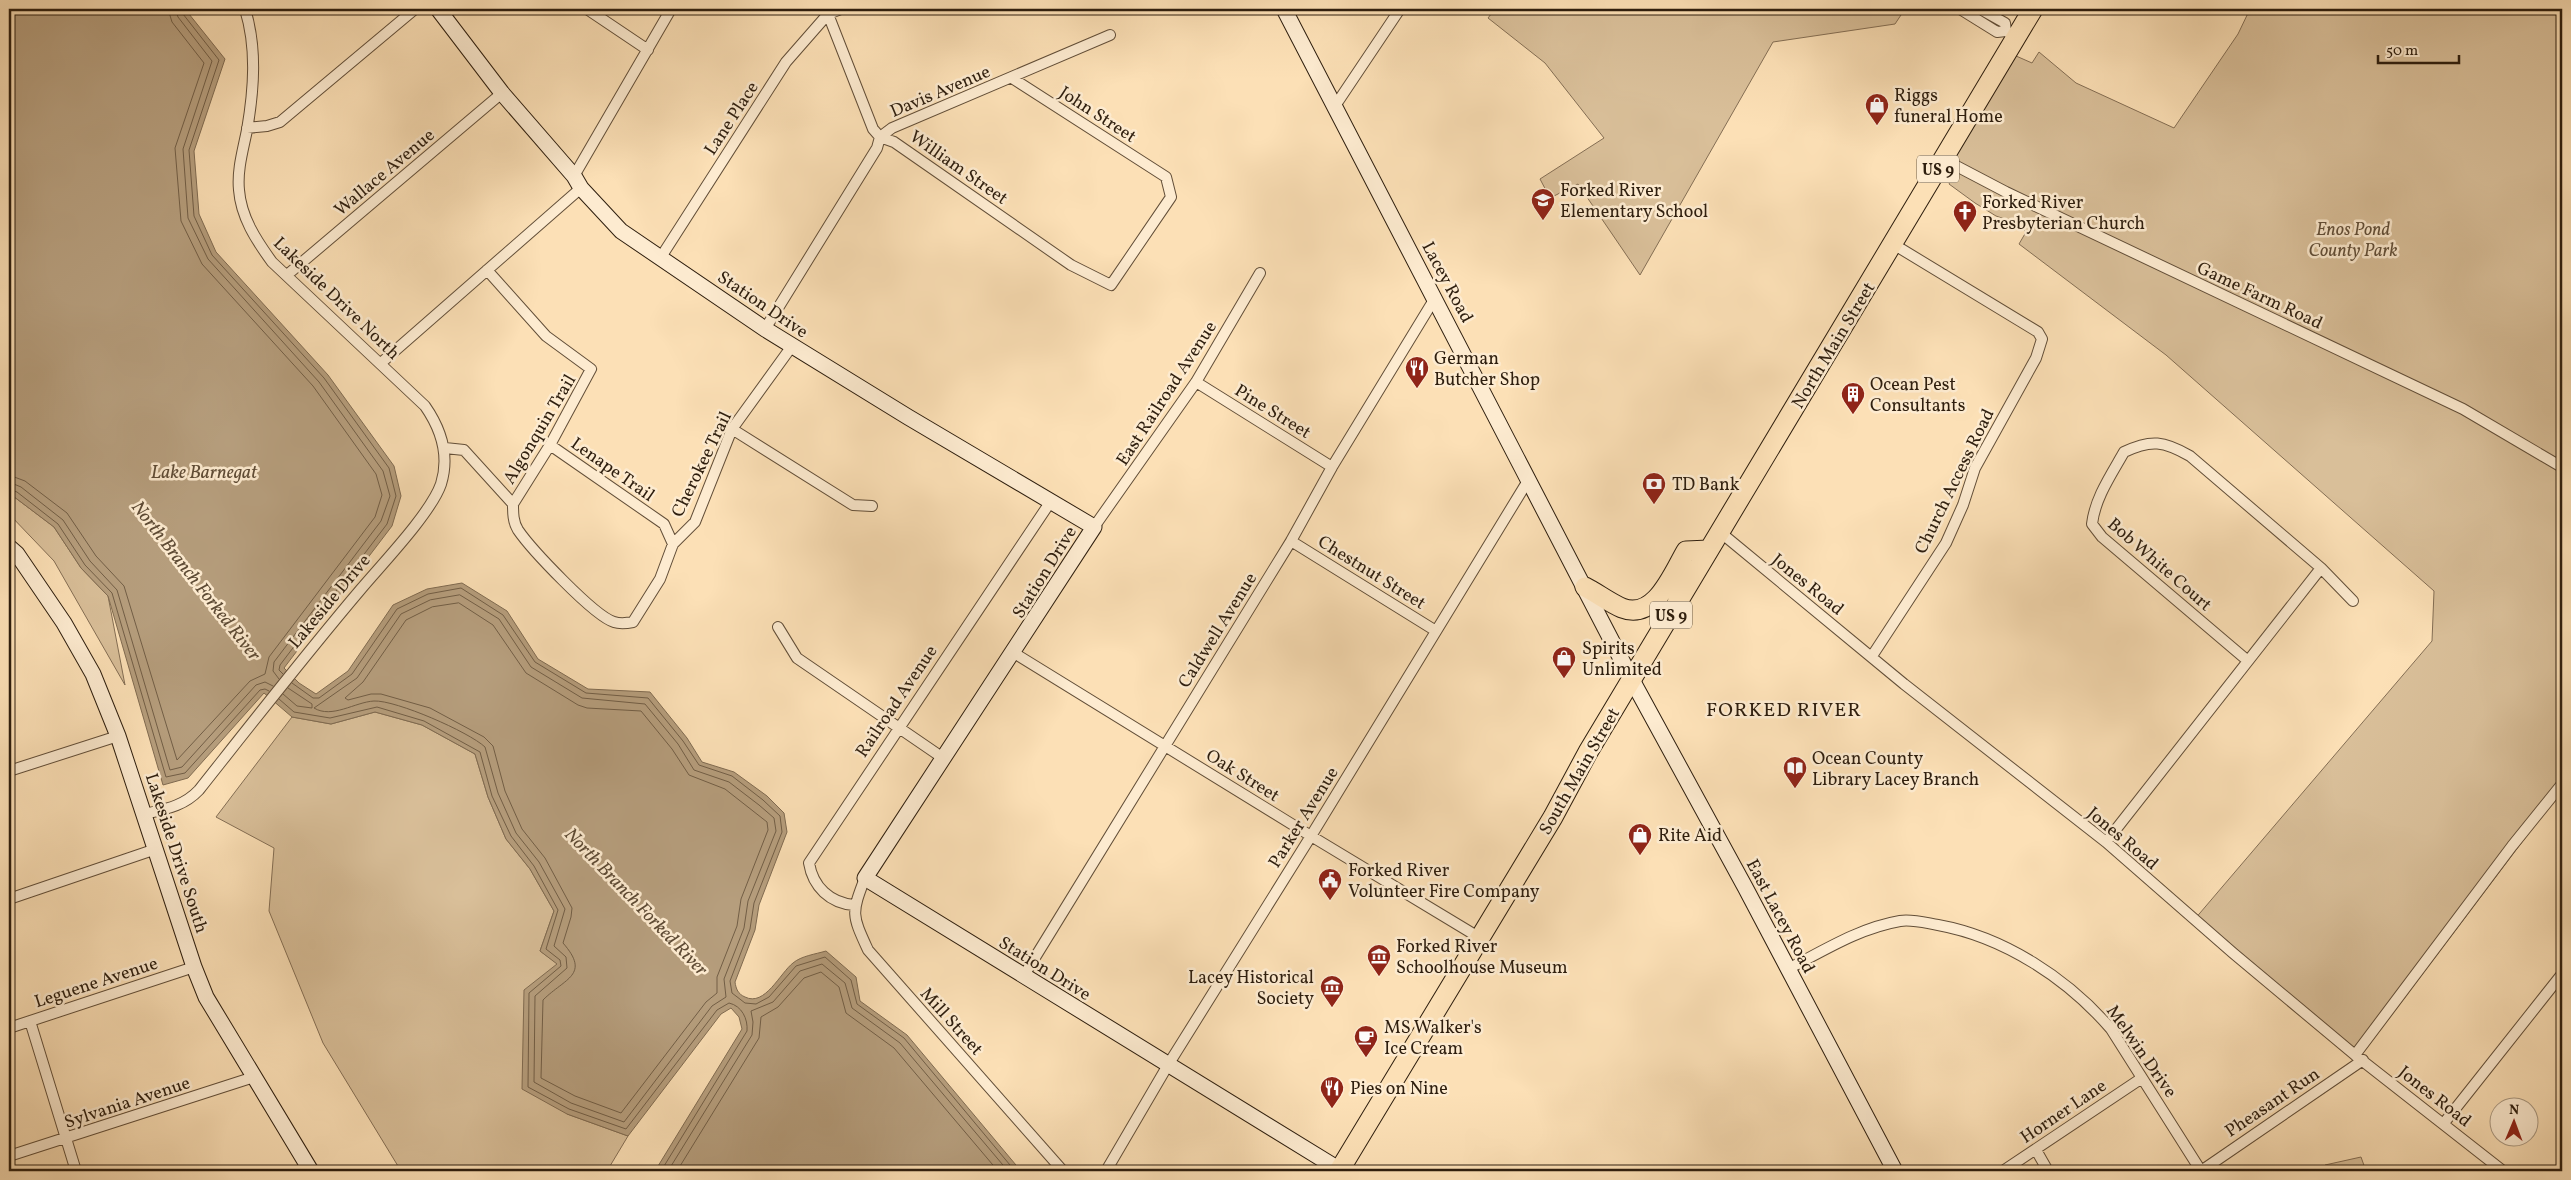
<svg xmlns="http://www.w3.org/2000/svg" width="2571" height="1180" font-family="Vollkorn,serif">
<rect width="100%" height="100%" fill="#fce0b6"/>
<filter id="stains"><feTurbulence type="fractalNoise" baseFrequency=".004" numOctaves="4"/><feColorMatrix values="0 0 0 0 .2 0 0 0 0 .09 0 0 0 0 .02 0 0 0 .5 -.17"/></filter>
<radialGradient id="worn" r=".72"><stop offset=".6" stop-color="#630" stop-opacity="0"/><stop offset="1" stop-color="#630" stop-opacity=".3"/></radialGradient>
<!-- green -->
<path fill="#d9bf99" stroke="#846e54" d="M1495,9H1905L1895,24L1773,42L1640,275L1578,184L1550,198L1540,179L1604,138L1545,63L1488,18Z
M2250,9H2562V789L2359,1058L2194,920L2432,641L2434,591L2166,355L2019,244L2026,232L2016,223L1996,216L1975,203L1949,184L1956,171L1943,159L2007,52L2032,63L2039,52L2076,83L2174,128L2238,34Z
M9,493L54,527L81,568L108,596L125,685L54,561L9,514Z
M375,712L422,725L475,754L488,797L506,839L530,869L554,911L540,951L558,964L567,1114L628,1136L607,1171H401L323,1043L269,911L274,848L216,817L292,717L331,724Z
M2361,1157L2366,1171H2324L2325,1165Z"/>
<!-- water -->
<path fill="#b69e7d" stroke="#806b51" d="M9,9H185L225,59L194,151L199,214L216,252L328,375L394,466L401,496L392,526L284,668L299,683L316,694L348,671L393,605L427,589L462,583L507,611L538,659L588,689L650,692L687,738L702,762L734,772L767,796L784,813L787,832L759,905L755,930L735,982C736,989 738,994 745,997C765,1007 780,973 793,963C801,956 816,954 826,951L856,977L860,1001L907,1035L1021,1171H655L742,1029L739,1017L731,1008L721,1014L628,1136L567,1114L522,1089L524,990L557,964L540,951L554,911L530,869L506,839L488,797L475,754L422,725L375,712L331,724L292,717L264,693L188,778L163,785L108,596L81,568L54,527L9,493Z"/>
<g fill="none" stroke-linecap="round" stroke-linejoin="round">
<!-- shore -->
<path stroke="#725e46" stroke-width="1" d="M175,9L178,17L212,61L183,149L188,218L208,259L319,382L383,471L390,496L381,521L274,662L273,671L279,679
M182,9L183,14L219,60L189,150L194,216L212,255L324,378L389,468L396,496L387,524L280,665L279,670L283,674
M9,475L25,481L67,513L96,556L124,586L177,760L250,681L265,674L269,657L375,517L382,495L376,474L313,386L202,264L181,221L175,148L204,63L172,22L168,9
M9,482L21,487L63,520L90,561L117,590L170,770L182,767L256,685L265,682L273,686
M9,489L17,492L58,524L85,565L112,593L166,777L185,773L260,690L265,689L269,691
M460,595L499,619L531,667L582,698L645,704L678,744L694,770L729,782L759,805L774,818L776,831L748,901L744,928L724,979L726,997L712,1006L624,1122L571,1103L534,1082L535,996L567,968L566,957L554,946L565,909L539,862L516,833L498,793L485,747C469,732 396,700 374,701C355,702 332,719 314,708L357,678L401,614L430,600Z
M459,603L493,625L526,673L578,705L587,708L641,711L672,749L689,775L725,789L767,822L768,830L741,899L737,926L717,977V993L706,1002L621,1113L575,1096L541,1078L543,1000C565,978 591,975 563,943L571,917L572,908L545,858L522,829L505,791L493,746L484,737L430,708L381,694H371L348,700L345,698L363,682L406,620L432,607Z
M292,683L313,698H319L352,674L397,609L428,594L461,588L503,615L535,662L586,693L648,698L683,741L699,765L732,776L763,800L780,816L782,832L754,903L750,929L730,981L732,993L745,1003L756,1004L769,997L796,966L825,957L851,980L857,1004L904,1038L1015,1171
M283,694L297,706L312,708V704L288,688
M279,699L294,712L330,718L377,707L424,721L480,752L492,796L511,836L534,866L558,910L546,949L560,960L561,966L529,993L528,1087L569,1109L626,1129L717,1010L729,1003C742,1006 748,1019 747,1031L661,1171
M668,1171L752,1035L753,1022L751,1011L773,1002L800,971L822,964L845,983L852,1008L900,1043L1008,1171
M677,1171L759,1038L761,1017L778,1007L804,978L821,972L839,987L846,1013L894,1048L998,1171"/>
<!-- street casing -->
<g stroke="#624e38" stroke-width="12">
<path id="street" d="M587,9L648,50
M826,9L873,129L880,137L894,142L1071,265L1111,285L1171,197L1166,177L1012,78
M1960,9L1997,32L2006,31L2016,37
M1980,9L2005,23L2006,31
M1335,106L1400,9
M247,128L267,126L280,122L415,9
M1943,159L2006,192L2463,409L2560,466
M574,176L671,9
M661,257L786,62L828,14L841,9
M487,270L546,336L591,369L550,445L513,504
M287,275L502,93
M765,329L877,148L880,137L892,128L1110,35
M381,363L581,188
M1196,382L1332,467
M732,429L853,505L872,506
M550,445L664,524L673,544
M445,448L464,450L513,504C513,513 513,522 518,530C531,549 594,616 614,622C620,624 628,623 633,622L660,579L673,544L695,522L732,429L792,346
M1094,527L1196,382L1260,273
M1720,532L1904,684L2106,842L2233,953L2355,1055L2503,1171
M1291,541L1436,631
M2321,568L2353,601
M778,627L797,658L943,758
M1014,653L1311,836L1480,938
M1872,656L1946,543L1963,505L1975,468L2036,358L2042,339L2038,332L1893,244
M9,771L118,736
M145,814C166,809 184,806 199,790C252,723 305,655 361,589C382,564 431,513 441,484C450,455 441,429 425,406L272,262C256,240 241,217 239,190C237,170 243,150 247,130C254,89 257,48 245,9
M2106,842L2321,568L2190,456C2164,441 2151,439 2124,452C2111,475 2095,498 2092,524L2102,537L2248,661
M865,878C851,914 852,915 868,950L1063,1171
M9,899L156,849
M854,905C830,903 813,887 809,863L1051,501
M1788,969C1823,951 1859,928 1900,921C1912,919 1926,923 1938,925C2004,937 2067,978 2111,1029L2201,1171
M1023,977L1291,541L1332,467L1435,298
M30,1021L76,1171
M9,1028L194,967
M2355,1055L2512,846L2562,784
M2444,1123L2562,974
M2036,1150L2048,1171
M9,1156L254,1077
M1106,1171L1168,1065L1311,836L1529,479
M2003,1171L2142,1078
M2201,1171L2363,1060"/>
</g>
<!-- secondary casing -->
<g stroke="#2e1e0e" stroke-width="17">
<path id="secondary" d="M438,9L502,93L574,176L581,188L621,231L765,329L908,417L1094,527L865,878L1340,1170
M1284,9L1632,680L1745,887L1895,1171
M9,547L17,554L64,623L93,674L118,736L194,967L206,997L311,1171"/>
</g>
<!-- highway casing -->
<g stroke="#2e1e0e" stroke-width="21">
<path id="highway" d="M1585,587C1597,593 1610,603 1622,608C1655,621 1673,573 1686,551L1709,550
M1339,1171L1553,817L1588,752L2033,9"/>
</g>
<!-- street -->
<use href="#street" stroke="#fdebd0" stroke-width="10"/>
<!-- secondary -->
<use href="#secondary" stroke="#fdebd0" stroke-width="15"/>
<!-- highway -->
<use href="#highway" stroke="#fce0b6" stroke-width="19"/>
</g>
<!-- icons -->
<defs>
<g id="shop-pin" transform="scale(1.25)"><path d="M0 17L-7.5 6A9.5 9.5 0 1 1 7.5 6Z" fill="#8f2418" stroke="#fdebd0"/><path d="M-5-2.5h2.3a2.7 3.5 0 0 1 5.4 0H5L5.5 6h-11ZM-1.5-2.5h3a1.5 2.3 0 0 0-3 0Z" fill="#fff"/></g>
<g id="school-pin" transform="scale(1.25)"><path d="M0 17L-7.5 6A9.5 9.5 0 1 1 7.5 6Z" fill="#8f2418" stroke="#fdebd0"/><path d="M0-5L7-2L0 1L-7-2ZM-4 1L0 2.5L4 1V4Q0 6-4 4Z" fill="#fff"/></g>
<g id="church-pin" transform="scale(1.25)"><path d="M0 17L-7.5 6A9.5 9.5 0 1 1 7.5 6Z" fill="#8f2418" stroke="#fdebd0"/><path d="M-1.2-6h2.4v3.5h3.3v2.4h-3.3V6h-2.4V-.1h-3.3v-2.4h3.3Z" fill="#fff"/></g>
<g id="restaurant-pin" transform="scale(1.25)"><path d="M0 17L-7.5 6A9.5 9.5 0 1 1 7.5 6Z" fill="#8f2418" stroke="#fdebd0"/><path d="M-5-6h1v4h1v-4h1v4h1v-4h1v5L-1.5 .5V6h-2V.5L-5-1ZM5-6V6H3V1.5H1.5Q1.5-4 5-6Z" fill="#fff"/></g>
<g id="building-pin" transform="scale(1.25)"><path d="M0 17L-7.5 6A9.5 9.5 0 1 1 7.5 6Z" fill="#8f2418" stroke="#fdebd0"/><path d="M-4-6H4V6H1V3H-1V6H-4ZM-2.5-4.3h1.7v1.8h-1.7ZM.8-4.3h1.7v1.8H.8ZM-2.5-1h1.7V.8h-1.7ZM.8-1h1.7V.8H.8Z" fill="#fff"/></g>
<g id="bank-pin" transform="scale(1.25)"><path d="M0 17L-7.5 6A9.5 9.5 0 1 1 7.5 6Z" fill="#8f2418" stroke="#fdebd0"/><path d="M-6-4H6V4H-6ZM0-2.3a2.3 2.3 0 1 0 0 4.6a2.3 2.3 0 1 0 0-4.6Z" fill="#fff"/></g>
<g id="library-pin" transform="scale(1.25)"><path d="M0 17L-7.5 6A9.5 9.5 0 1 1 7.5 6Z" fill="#8f2418" stroke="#fdebd0"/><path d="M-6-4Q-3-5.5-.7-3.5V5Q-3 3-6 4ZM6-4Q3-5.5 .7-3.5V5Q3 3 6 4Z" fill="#fff"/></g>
<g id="civic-pin" transform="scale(1.25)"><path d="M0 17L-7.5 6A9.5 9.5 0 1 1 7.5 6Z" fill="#8f2418" stroke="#fdebd0"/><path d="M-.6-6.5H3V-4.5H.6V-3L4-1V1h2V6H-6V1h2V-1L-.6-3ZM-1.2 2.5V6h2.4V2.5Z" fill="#fff"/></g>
<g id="museum-pin" transform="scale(1.25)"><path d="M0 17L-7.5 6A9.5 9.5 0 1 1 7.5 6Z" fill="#8f2418" stroke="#fdebd0"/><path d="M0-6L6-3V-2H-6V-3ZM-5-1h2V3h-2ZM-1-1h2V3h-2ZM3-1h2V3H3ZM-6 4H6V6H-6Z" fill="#fff"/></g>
<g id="cafe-pin" transform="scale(1.25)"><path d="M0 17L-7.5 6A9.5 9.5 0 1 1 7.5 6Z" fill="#8f2418" stroke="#fdebd0"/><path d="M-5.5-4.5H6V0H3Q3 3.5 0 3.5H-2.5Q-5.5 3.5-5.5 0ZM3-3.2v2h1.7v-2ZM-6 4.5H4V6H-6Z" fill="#fff"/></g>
</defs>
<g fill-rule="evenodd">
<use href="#shop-pin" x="1877" y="105"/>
<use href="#school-pin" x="1543" y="200"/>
<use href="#church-pin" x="1965" y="212"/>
<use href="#restaurant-pin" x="1417" y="368"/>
<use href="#building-pin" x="1853" y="394"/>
<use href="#bank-pin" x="1654" y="484"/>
<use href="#shop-pin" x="1564" y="658"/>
<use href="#library-pin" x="1795" y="768"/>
<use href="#shop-pin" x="1640" y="835"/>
<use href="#civic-pin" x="1330" y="880"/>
<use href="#museum-pin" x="1379" y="956"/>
<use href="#museum-pin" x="1332" y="987"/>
<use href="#cafe-pin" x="1366" y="1037"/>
<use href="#restaurant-pin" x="1332" y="1088"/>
</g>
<g text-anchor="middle" stroke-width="5" stroke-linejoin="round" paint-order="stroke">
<!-- shield labels -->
<g fill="#fdebd0" stroke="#6c5c48" stroke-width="1">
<rect x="1917" y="155.5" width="42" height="27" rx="4"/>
<rect x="1650" y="601.5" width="42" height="27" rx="4"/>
</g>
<g font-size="16" font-weight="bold" fill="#2e1e0e">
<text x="1938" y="175">US 9</text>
<text x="1671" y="621">US 9</text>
</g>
<!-- street labels -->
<g font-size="18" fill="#2e1e0e" stroke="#fdebd0">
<text transform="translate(940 91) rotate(-23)" y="6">Davis Avenue</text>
<text transform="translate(1098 114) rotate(33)" y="6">John Street</text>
<text transform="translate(731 118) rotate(-57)" y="6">Lane Place</text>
<text transform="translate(959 167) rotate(35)" y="6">William Street</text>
<text transform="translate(384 172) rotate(-40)" y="6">Wallace Avenue</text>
<text transform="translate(1448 282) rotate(62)" y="6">Lacey Road</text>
<text transform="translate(2260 295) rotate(25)" y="6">Game Farm Road</text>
<text transform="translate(337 298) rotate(44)" y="6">Lakeside Drive North</text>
<text transform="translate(763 304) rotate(34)" y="6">Station Drive</text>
<text transform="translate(1833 345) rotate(-59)" y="6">North Main Street</text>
<text transform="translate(1166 393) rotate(-57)" y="6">East Railroad Avenue</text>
<text transform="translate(1273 411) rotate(32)" y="6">Pine Street</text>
<text transform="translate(539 429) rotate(-59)" y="6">Algonquin Trail</text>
<text transform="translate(701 464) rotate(-64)" y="6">Cherokee Trail</text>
<text transform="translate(613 469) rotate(35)" y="6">Lenape Trail</text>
<text transform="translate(1954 481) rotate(-64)" y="6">Church Access Road</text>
<text transform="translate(2160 564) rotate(41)" y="6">Bob White Court</text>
<text transform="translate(1044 572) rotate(-58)" y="6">Station Drive</text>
<text transform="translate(1372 572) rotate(32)" y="6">Chestnut Street</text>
<text transform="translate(1808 584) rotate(39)" y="6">Jones Road</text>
<text transform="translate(329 601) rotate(-50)" y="6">Lakeside Drive</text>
<text transform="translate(1217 630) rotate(-58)" y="6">Caldwell Avenue</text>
<text transform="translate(896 701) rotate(-56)" y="6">Railroad Avenue</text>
<text transform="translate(1579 771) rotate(-60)" y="6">South Main Street</text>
<text transform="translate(1243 775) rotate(32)" y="6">Oak Street</text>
<text transform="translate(1303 817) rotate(-58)" y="6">Parker Avenue</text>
<text transform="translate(2123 838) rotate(40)" y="6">Jones Road</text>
<text transform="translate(177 853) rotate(72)" y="6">Lakeside Drive South</text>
<text transform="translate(1781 916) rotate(62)" y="6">East Lacey Road</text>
<text transform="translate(1045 968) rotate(32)" y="6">Station Drive</text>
<text transform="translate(96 982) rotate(-18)" y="6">Leguene Avenue</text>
<text transform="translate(952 1021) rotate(48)" y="6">Mill Street</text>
<text transform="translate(2142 1051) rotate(55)" y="6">Melwin Drive</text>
<text transform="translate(2435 1096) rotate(38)" y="6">Jones Road</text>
<text transform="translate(127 1102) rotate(-18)" y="6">Sylvania Avenue</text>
<text transform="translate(2272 1102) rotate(-34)" y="6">Pheasant Run</text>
<text transform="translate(2063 1111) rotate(-34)" y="6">Horner Lane</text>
</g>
<!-- poi labels -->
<g font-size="18" fill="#2e1e0e" stroke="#fdebd0" text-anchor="start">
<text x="1894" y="101">Riggs<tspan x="1894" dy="21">funeral Home</tspan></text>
<text x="1560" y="196">Forked River<tspan x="1560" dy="21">Elementary School</tspan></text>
<text x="1982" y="208">Forked River<tspan x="1982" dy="21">Presbyterian Church</tspan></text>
<text x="1434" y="364">German<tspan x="1434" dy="21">Butcher Shop</tspan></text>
<text x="1870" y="390">Ocean Pest<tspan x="1870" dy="21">Consultants</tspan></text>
<text x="1672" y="490">TD Bank</text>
<text x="1582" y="654">Spirits<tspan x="1582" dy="21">Unlimited</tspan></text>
<text x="1812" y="764">Ocean County<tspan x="1812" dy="21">Library Lacey Branch</tspan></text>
<text x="1658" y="841">Rite Aid</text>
<text x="1348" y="876">Forked River<tspan x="1348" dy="21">Volunteer Fire Company</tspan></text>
<text x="1396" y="952">Forked River<tspan x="1396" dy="21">Schoolhouse Museum</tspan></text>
<text x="1314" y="983" text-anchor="end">Lacey Historical<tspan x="1314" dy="21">Society</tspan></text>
<text x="1384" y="1033">MS Walker's<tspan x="1384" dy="21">Ice Cream</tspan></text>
<text x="1350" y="1094">Pies on Nine</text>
</g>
<!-- park labels -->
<g font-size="18" font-style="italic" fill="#614e38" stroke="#fdebd0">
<text x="2353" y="235">Enos Pond<tspan x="2353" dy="21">County Park</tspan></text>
</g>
<!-- water labels -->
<g font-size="19" font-style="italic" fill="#5e4b35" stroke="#fdebd0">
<text x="204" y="478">Lake Barnegat</text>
<text transform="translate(197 580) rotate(52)" y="7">North Branch Forked River</text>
<text transform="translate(637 901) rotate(46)" y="7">North Branch Forked River</text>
</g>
<!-- quarter labels -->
<g font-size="20" letter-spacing="1" fill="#2e1e0e" stroke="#fdebd0">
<text x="1784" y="716">FORKED RIVER</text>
</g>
</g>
<!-- margin -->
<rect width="2571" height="1180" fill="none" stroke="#fce0b6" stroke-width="30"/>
<rect x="10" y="10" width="2551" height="1160" fill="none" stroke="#2e1e0e" stroke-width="2.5"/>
<rect x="15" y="15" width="2541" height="1150" fill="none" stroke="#2e1e0e"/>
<!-- north arrow -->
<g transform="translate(2514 1122) rotate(1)"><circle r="24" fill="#fdebd0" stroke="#aa9982"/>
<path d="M0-4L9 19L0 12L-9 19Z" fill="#8f2418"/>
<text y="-8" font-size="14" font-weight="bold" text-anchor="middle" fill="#2e1e0e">N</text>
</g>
<!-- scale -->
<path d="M2378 55v8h81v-8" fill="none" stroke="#2e1e0e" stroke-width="2.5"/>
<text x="2386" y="55" font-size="15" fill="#2e1e0e" stroke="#fdebd0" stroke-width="4" paint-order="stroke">50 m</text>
<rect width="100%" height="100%" filter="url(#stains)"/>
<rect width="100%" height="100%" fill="url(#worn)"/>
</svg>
